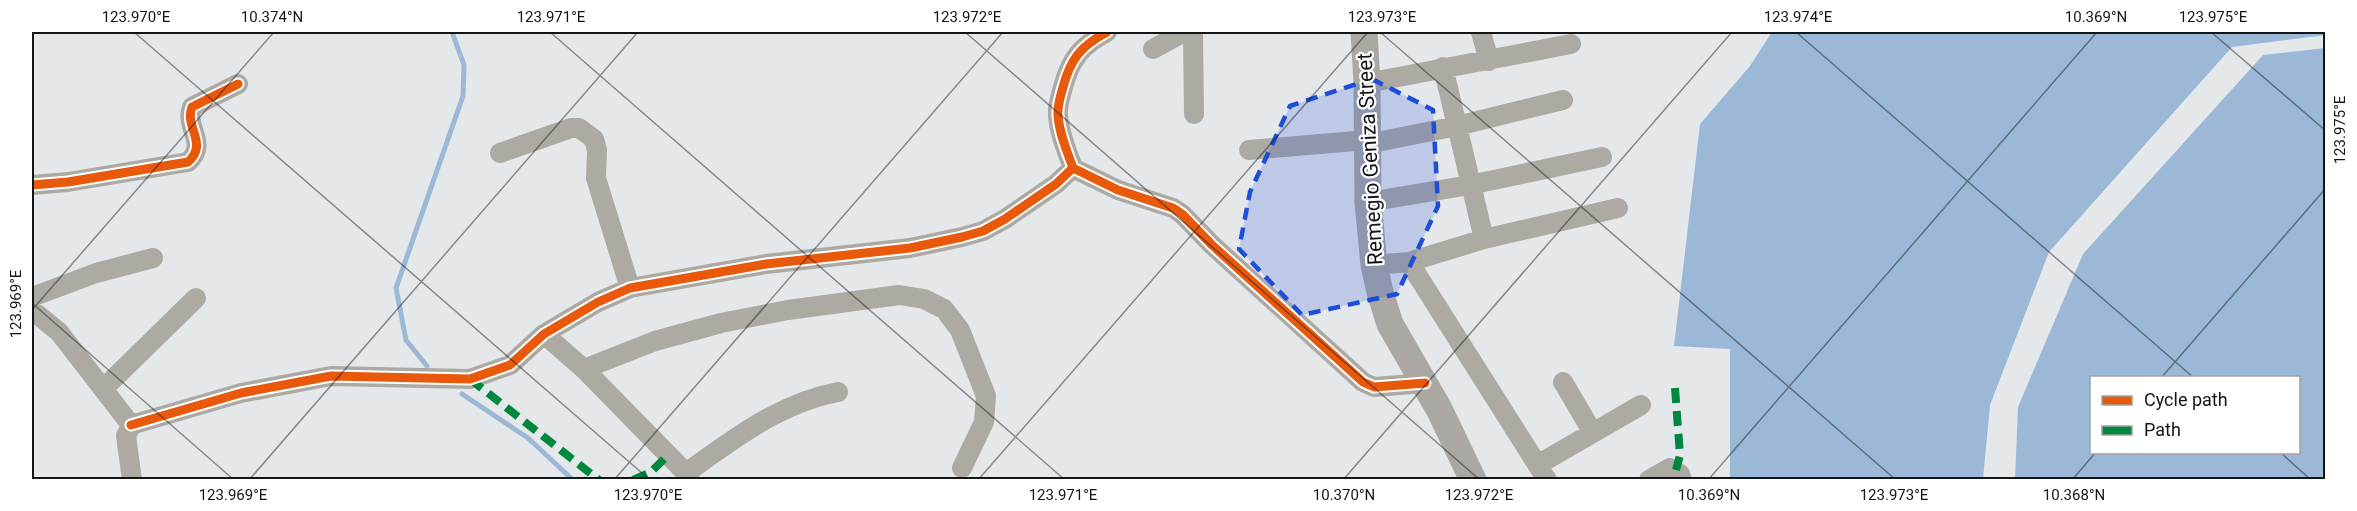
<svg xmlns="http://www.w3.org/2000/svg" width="2357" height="511" font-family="Roboto,sans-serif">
<rect width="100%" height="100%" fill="#e5e8eb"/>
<!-- water -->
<path fill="#9bb8d6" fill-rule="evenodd" d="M1772,32H2325L2326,35L2232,47L2049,252L1990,405L1983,479H1730V349L1674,346L1700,124L1750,66Z
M2325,48V479H2015L2018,407L2083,254L2263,55ZM2092,378H2298V452H2092Z"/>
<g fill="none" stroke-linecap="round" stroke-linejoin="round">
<!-- stream -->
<path stroke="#9bb8d6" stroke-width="5" d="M427,366L406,340L396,288L463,96L464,65L452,32
M462,394L528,438L573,480"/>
<!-- street -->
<path stroke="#ada9a3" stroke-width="20" d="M1107,32C1081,46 1071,58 1063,87C1061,95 1057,106 1058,115C1059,133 1067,151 1073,168L1118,190L1173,208L1182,214L1212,245L1363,382L1374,387L1425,383
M1193,32L1194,114
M1481,32L1489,61
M1153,49L1184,32
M1443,67L1484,239
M1367,83L1571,44
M1367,144L1457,126L1563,100
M1249,150L1367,140
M500,153L571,128H579L594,139L597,150L596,178L630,288
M32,185L68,182L188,162C209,143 184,128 192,107L238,84
M1368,202L1470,185L1602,157
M1409,262L1547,480
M1374,265L1409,262L1484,239L1618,208
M32,297L96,273L153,258
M32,310L59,332L131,425
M544,334L584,369L686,473L690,480
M584,369L655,341L721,323L788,310L899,295L924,299L944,309L960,330L986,396L984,422L962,468
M1563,382L1593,433
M103,389L196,298
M131,425L241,393L331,376L470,379L510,365L544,334L598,302L630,288L766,264L910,248L962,237L983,231L1005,219L1056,184L1073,168
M131,425L126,436L132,480
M1539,464L1641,405
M686,473C733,439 780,403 838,392
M1649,480L1670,468L1680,474L1682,480"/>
<!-- secondary -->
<path stroke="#aba8a3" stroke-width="27" d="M1364,32L1367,83L1368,202L1374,265L1380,292L1390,324L1439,409L1473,480"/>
<!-- quiet -->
<path stroke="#00873e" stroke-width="8" stroke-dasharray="15 8" stroke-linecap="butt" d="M470,379L599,480
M1675,388L1680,455L1676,470
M633,480L651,472L668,455"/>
<!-- cycleway casing -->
<g stroke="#fff" stroke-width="13">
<path id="cycleway" d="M1107,32C1081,46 1071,58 1063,87C1061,95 1057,106 1058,115C1059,133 1067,151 1073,168L1118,190L1173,208L1182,214L1212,245L1363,382L1374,387L1425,383
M32,185L68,182L188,162C209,143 184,128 192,107L238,84
M131,425L241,393L331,376L470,379L510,365L544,334L598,302L630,288L766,264L910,248L962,237L983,231L1005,219L1056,184L1073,168"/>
</g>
<!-- cycleway -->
<use href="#cycleway" stroke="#e8590c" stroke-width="9"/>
</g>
<!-- marked area -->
<path fill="#1d4ed8" fill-opacity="0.2" stroke="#1d4ed8" stroke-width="4.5" stroke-dasharray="12 8" stroke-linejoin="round" d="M1372,79L1433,110L1438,206L1397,294L1302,315L1239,249L1250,192L1290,106Z"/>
<!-- ticks -->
<path fill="none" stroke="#141517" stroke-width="1.5" stroke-opacity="0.45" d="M134,32L650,480M550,32L1065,480M965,32L1480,480M1380,32L1896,480M1796,32L2194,378M2211,32L2326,131M32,303L234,480M32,310L274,32M2161,378L2326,188M2280,452L2311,480M249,480L638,32M614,480L1003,32M978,480L1368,32M1343,480L1732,32M1708,480L2097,32M2072,480L2096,452"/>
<g text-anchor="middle" stroke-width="4.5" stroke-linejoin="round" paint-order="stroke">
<!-- street labels -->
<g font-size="21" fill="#141517" stroke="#fff">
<text transform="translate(1370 159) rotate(-93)" y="7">Remegio Geniza Street</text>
</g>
</g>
<!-- border -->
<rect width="2357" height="511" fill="none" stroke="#ffffff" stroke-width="66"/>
<!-- legend -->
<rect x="2090" y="376" width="210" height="78" fill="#ffffff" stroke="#a1a1a2" stroke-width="1.5"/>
<rect x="2102" y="396" width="30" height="9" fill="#e8590c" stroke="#a1a1a2" stroke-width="1.5"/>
<text x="2144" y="406" font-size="18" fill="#141517">Cycle path</text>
<rect x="2102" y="426" width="30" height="9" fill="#00873e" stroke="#a1a1a2" stroke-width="1.5"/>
<text x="2144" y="436" font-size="18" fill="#141517">Path</text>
<rect x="33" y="33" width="2291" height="445" fill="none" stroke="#141517" stroke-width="2"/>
<g font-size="15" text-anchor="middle" fill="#141517">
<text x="136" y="22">123.970°E</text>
<text x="272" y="22">10.374°N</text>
<text x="551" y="22">123.971°E</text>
<text x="967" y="22">123.972°E</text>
<text x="1382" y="22">123.973°E</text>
<text x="1798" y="22">123.974°E</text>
<text x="2096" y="22">10.369°N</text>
<text x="2213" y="22">123.975°E</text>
<text transform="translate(2340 130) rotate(-90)" y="5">123.975°E</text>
<text transform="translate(16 304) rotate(-90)" y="5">123.969°E</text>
<text x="233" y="500">123.969°E</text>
<text x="648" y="500">123.970°E</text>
<text x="1063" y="500">123.971°E</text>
<text x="1344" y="500">10.370°N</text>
<text x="1479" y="500">123.972°E</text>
<text x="1709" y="500">10.369°N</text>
<text x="1894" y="500">123.973°E</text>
<text x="2074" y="500">10.368°N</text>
</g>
</svg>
